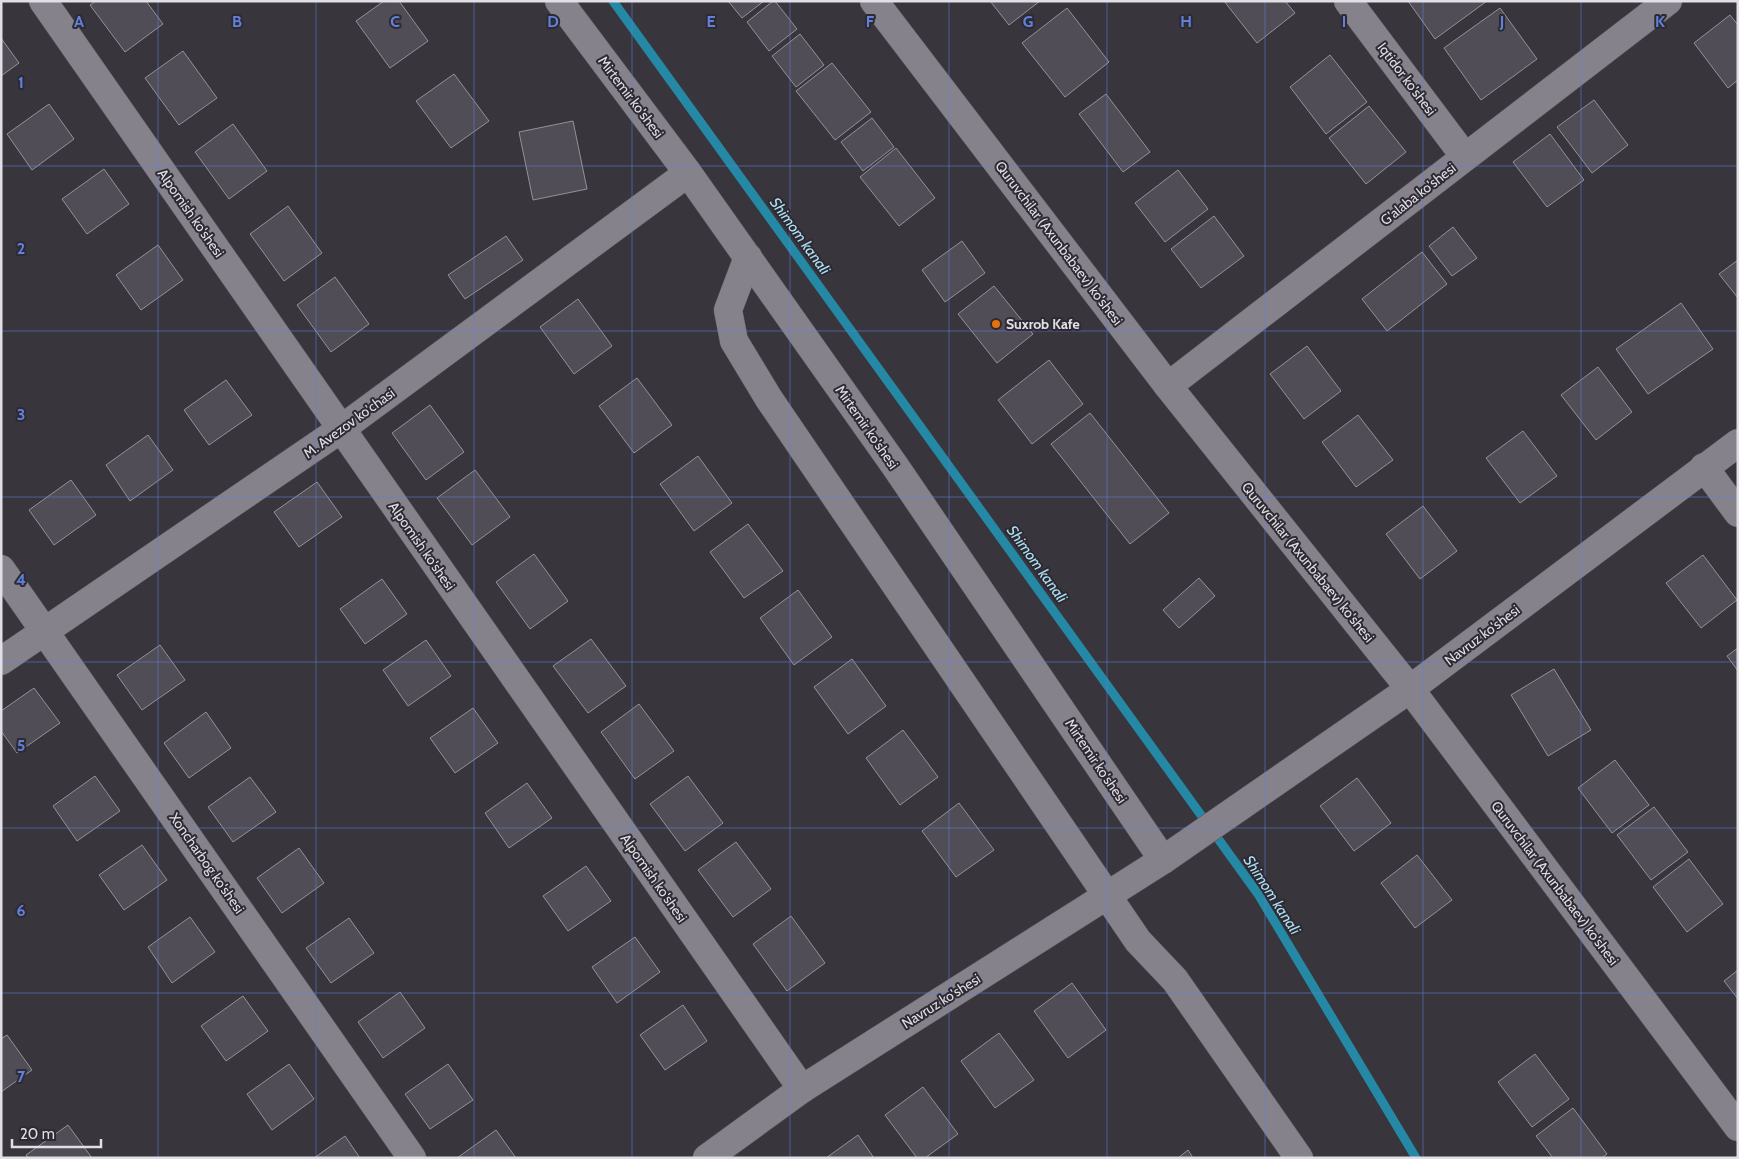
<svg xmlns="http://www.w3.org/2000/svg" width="1739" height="1159" font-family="Cabin,sans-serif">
<rect width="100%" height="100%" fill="#38353d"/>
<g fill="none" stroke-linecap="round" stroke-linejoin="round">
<!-- stream -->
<path stroke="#2589a5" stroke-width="9" d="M613,1L1258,894L1416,1158"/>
</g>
<!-- building -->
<path fill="#504d56" stroke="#95919b" d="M96,1H146L163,24L125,52L90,5Z
M384,1H399L428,41L390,68L356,21Z
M728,1H764L742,18Z
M773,1H775L797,29L769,51L747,22Z
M990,1H1040L1009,25Z
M1224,1H1285L1295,13L1257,43Z
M1408,1H1487L1435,39Z
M1067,8L1109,62L1065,97L1022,43Z
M1500,8L1537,59L1481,100L1444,48Z
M1730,15L1738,25V80L1728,88L1694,43Z
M800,34L824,65L796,87L772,56Z
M1,38L19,63L1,76Z
M183,51L217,98L179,125L145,78Z
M1330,55L1367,102L1326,134L1290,87Z
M832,63L871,112L835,140L796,91Z
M454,74L489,121L451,148L416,101Z
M1106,94L1150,152L1123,172L1079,114Z
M1594,100L1628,145L1592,173L1557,127Z
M49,104L74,139L32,170L7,134Z
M1369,106L1406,152L1366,184L1329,138Z
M872,118L894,147L863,171L841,142Z
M573,121L587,189L533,200L519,132Z
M233,124L267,171L229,199L195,152Z
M1550,134L1584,180L1547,207L1513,162Z
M896,148L935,198L899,226L860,177Z
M104,169L129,204L87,234L62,199Z
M1178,170L1208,209L1165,242L1135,203Z
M288,206L322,253L284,281L250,234Z
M1214,216L1244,256L1201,288L1171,249Z
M1453,227L1477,258L1452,276L1429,246Z
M506,236L523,260L465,299L448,275Z
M962,241L985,273L945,302L922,270Z
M158,245L183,280L141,310L116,275Z
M1422,252L1447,284L1387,331L1362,299Z
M1738,260V298L1719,274Z
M335,277L369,324L331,352L297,305Z
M994,286L1033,334L997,363L958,314Z
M578,299L612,346L574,374L540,327Z
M1681,303L1713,349L1648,394L1616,349Z
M1307,346L1341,391L1304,419L1270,374Z
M1049,360L1083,404L1032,444L998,400Z
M1598,367L1632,412L1596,440L1561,395Z
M637,378L672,425L634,453L599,406Z
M226,380L252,415L209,445L184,410Z
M430,405L464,452L426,480L392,433Z
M1090,413L1169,513L1130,544L1051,444Z
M1358,415L1393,460L1356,487L1322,442Z
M1523,431L1557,476L1520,503L1486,458Z
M148,435L173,470L130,501L106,465Z
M698,456L732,503L694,531L660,484Z
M475,470L510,517L472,545L437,498Z
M71,480L96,515L54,545L29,510Z
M317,482L342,517L299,547L274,512Z
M1423,506L1457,551L1420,579L1386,534Z
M748,524L783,571L744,598L710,552Z
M534,554L568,601L530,629L496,582Z
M1703,555L1737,600L1701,628L1666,583Z
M1199,578L1215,596L1179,628L1163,610Z
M382,579L407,614L365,644L340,609Z
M798,590L832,637L794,665L760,618Z
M591,639L626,686L588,713L553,666Z
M426,640L451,676L408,706L383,670Z
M160,645L185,680L142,710L117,675Z
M1738,648V671L1727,656Z
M852,659L886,706L848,734L814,687Z
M1554,669L1591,730L1548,756L1511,695Z
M34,688L60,723L17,753L1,731V711Z
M639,704L674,751L635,779L601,732Z
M473,708L498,743L455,773L430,738Z
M206,712L231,748L189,778L164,743Z
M903,730L938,777L900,805L866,758Z
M1615,760L1649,805L1612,833L1578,788Z
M95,776L120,811L77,841L53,806Z
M688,776L723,823L685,851L650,804Z
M250,777L276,812L233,842L208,807Z
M1357,778L1391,823L1354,851L1320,806Z
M527,783L552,818L509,848L485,813Z
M959,803L994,850L956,877L922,831Z
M1654,807L1688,852L1651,880L1617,835Z
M736,842L771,889L733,917L698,870Z
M142,845L167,880L124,910L99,875Z
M299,848L324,883L282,913L257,878Z
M1417,855L1452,900L1415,928L1381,883Z
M1689,859L1723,904L1687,932L1653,887Z
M586,866L611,901L568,931L543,896Z
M791,916L825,963L787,991L753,944Z
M190,917L215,952L172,983L148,947Z
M349,918L374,953L331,983L306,948Z
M635,937L660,972L617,1003L592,967Z
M1738,970V999L1724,981Z
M1072,983L1106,1030L1068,1058L1034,1011Z
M400,992L425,1028L383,1058L358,1022Z
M243,996L268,1031L226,1061L201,1026Z
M683,1005L707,1041L665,1070L640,1035Z
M999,1033L1034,1080L995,1108L961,1061Z
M7,1035L32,1070L1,1092V1039Z
M1535,1054L1569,1099L1532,1127L1498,1082Z
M289,1064L314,1099L272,1130L247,1094Z
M448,1064L473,1100L430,1129L405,1094Z
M923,1087L958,1134L925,1158H917L885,1115Z
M1573,1108L1607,1154L1602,1158H1553L1536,1136Z
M68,1125L92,1158H28L26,1155Z
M496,1130L516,1158H457Z
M858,1135L874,1158H826Z
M345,1136L360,1158H314Z
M1188,1150L1193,1158H1178Z"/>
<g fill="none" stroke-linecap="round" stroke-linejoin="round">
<!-- street casing -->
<g stroke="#55535a" stroke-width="29">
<path id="street" d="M43,1L802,1089
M559,1L688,173L895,466L1163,860
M1348,1L1465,157
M748,257L728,310L734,341L769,399L1138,941L1175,980L1299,1158
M1168,386L1668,1
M1704,467L1738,513
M1,569L412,1158
M1,661L341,429L688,173"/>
</g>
<!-- secondary casing -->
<g stroke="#55535a" stroke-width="29">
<path id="secondary" d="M874,1L1168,386L1410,689L1738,1127
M707,1158L802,1089L1163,860L1410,689L1738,443"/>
</g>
<!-- street -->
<use href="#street" stroke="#86828c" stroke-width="28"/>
<!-- secondary -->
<use href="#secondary" stroke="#86828c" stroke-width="28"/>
</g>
<!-- grid -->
<path fill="none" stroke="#6281dd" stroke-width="1" stroke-opacity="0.55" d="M158,1V1158M316,1V1158M474,1V1158M632,1V1158M790,1V1158M949,1V1158M1107,1V1158M1265,1V1158M1423,1V1158M1581,1V1158M1,166H1738M1,331H1738M1,497H1738M1,662H1738M1,828H1738M1,993H1738"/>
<!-- markers -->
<circle fill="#e8710a" stroke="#2e2a33" stroke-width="2" cx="996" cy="324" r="5"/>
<g text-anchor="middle" stroke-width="4" stroke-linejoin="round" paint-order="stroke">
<!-- street labels -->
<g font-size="14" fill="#e1dfe5" stroke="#2e2a33">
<text transform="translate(1407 79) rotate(53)" y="5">Iqtidor ko'shesi</text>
<text transform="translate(631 97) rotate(53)" y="5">Mirtemir ko'shesi</text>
<text transform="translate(1418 194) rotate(-38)" y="5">G'alaba ko'shesi</text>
<text transform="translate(191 213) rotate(55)" y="5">Alpomish ko'shesi</text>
<text transform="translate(1059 243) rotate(53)" y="5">Quruvchilar (Axunbabaev) ko'shesi</text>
<text transform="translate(349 423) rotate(-36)" y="5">M. Avezov ko'chasi</text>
<text transform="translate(867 427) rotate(55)" y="5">Mirtemir ko'shesi</text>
<text transform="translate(422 546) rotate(55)" y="5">Alpomish ko'shesi</text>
<text transform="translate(1308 562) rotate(51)" y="5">Quruvchilar (Axunbabaev) ko'shesi</text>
<text transform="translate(1482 635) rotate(-37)" y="5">Navruz ko'shesi</text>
<text transform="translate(1096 761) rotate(56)" y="5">Mirtemir ko'shesi</text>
<text transform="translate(207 863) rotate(55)" y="5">Xoncharbog ko'shesi</text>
<text transform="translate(654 878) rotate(55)" y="5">Alpomish ko'shesi</text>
<text transform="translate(1555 883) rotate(53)" y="5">Quruvchilar (Axunbabaev) ko'shesi</text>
<text transform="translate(941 1001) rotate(-32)" y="5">Navruz ko'shesi</text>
</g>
<!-- poi labels -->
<g font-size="14" font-weight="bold" fill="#e1dfe5" stroke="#2e2a33" text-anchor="start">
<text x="1006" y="329">Suxrob Kafe</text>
</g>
<!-- water labels -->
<g font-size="15" font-style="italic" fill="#ade3f6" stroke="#2e2a33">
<text transform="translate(800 236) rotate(54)" y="5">Shimom kanali</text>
<text transform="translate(1037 564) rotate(54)" y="5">Shimom kanali</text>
<text transform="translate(1272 895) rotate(57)" y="5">Shimom kanali</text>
</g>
</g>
<g font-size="16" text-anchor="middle" font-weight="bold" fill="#6281dd" stroke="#2e2a33" stroke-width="4" stroke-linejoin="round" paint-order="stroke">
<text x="79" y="27">A</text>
<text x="237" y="27">B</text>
<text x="395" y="27">C</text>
<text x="553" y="27">D</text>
<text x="711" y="27">E</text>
<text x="870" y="27">F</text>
<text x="1028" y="27">G</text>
<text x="1186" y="27">H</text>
<text x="1344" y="27">I</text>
<text x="1502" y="27">J</text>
<text x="1660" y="27">K</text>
<text x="21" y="88">1</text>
<text x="21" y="254">2</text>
<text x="21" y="420">3</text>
<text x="21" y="585">4</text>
<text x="21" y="751">5</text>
<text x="21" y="916">6</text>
<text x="21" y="1082">7</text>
</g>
<!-- border -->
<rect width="1739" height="1159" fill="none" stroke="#e1dfe5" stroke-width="5"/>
<!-- scale -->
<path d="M12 1139v8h89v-8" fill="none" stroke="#e1dfe5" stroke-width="2.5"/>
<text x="20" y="1139" font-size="15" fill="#e1dfe5" stroke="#2e2a33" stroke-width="4" paint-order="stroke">20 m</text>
</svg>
